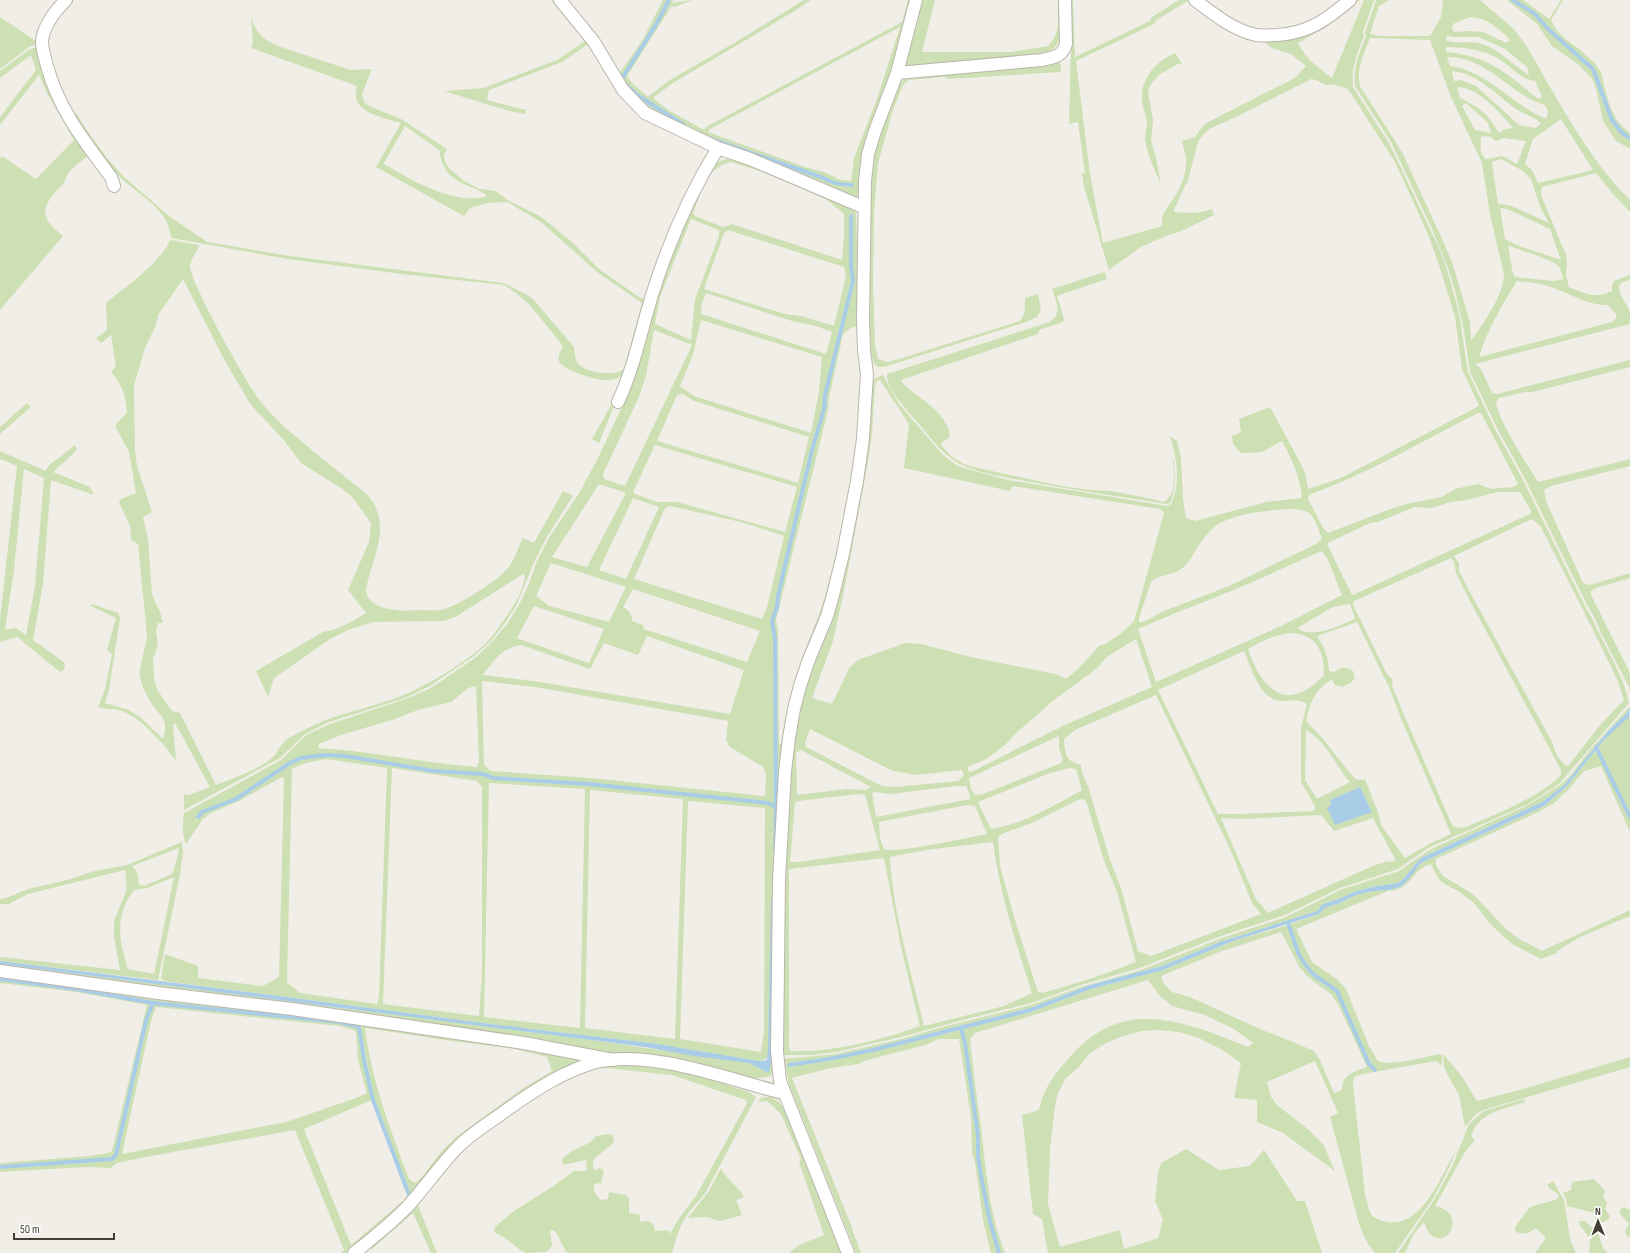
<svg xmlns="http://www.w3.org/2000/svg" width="1630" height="1253" font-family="'Sofia Sans Condensed',sans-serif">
<rect width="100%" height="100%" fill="#f1eee7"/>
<!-- green -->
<path fill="#cce0b4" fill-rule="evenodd" d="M70,0H74C64,10 52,21 49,36C44,57 62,94 73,113L77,114L84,126L107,158L123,176L169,216L207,242L290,256L503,283L524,293L533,299L574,347C575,352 575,359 577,362C583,373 615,377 624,369L642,303L597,272L541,222L507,202L488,203L470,208L464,216L376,167L401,123C388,119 359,114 356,98C355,94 356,90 357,86L251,48L253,42L251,18C258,34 262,39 278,46L351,70L372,69L362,94L364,102L369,106L401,119L447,149L444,155L445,162L449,168L463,180L479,189L496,191L509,201L540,216L572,242L599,269L639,297L648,301C643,319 636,360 623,374C619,379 611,381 604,380C594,380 563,370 559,361C557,356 561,351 563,346C545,324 529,299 504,285L402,274L288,259L171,238C169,208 139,196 120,177C88,146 62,105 50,62C48,54 44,46 46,38C49,23 60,11 70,0ZM405,126L439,150C445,184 462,180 487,195L485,197C478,198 470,199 463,198C434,193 409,179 384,164L385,161Z
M551,0H557L590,43L562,62L489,90L487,100L526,110L525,114L509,111L444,91L484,88L557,60L585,41Z
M563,0H567L605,49L618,74L621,71L642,41L663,0H667L657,23L622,77V82L636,96L684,127L706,138L817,177C823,178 824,180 829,182C837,185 844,186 852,187V185C844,184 837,184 830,180C825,178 823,176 818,175L707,136L685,125L638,95L624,81V77L658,24L670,0H673L672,3L693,0L677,6L671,7L627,76L632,83L648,97L668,81L736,42L804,0H811L793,12L673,83L654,97V99L670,111L704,130L706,127L902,22L908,0H912L905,30L869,137L857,197H852L798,173L717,144L648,109L638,101L623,87L593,38ZM900,27L877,99L854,158L851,181L841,180L824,172L805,167L708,132L710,129Z
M921,0H935L922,52H1012L1048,46C1061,33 1058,17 1058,0H1063C1062,16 1066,42 1050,51C1047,53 1041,54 1037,55L907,67L906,61Z
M1068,0H1073L1075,57L1150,21L1152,17L1179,0H1189L1155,21L1156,23L1076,61L1090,174L1103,243L1162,226C1161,213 1167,208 1174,198C1181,188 1187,172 1186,160C1186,154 1183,147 1182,141L1195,137L1203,126L1208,122L1291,80L1296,77L1306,66L1291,54L1272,48L1262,40H1274L1354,0H1360L1352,5L1326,27L1298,43C1307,60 1317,67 1332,78L1364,0H1374L1363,32L1364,36C1357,53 1351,68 1353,87L1389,143L1439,248L1447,269L1459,313L1468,372L1496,431L1522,478L1587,610C1593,618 1595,626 1600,635C1611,657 1624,679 1629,703L1559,784L1528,804L1428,848L1398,869L1340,888L1285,915L1221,936L1140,968L1081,985L1031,1003L959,1021L901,1037L836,1052L812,1055H785L782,1053L783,915L789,776L796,728L804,692L842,584L850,551L867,454L874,379L883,375L899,404L943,455L956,465L967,469L1008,480L1167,506L1171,504C1181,482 1177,459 1170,436L1177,441L1181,458L1183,499L1186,518L1195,521L1266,502L1302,498C1300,477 1292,459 1282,441L1262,452L1241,453L1233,444L1232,436L1241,432L1239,419L1270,407L1301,464L1305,473L1308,489L1341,478L1479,406L1462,369L1455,317L1440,268L1429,237L1413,201L1395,162L1348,89L1333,84C1324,88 1320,80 1311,79L1236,117L1211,128L1205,133L1198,142L1188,180L1174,209V212C1188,213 1198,214 1212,209L1214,215L1179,232L1168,235L1141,247L1109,270L1084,187L1082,173H1085L1078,122L1069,124L1071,49ZM880,380L909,424L904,468L1010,491L1012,486L1160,509L1164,513L1134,621L1122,633L1105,644L1099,646L1079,668L1066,679L1055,674L971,657L921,644L905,643L858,660L850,667L832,704L812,698L833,641L845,586L868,462L872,433L875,387L876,382ZM1478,413H1481L1518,484L1513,487L1491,489L1478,484L1455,489L1442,497L1411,503L1396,507L1328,533L1323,528L1308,499L1309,495C1367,474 1422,441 1478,413ZM1497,492H1520L1531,511L1530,514L1353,595L1351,593L1328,546V543L1370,523L1378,522L1415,507L1432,508L1451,502L1467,500ZM1287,509C1313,509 1313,515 1322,538L1318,543L1229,586L1164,611L1143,622H1139V618L1151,582C1158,574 1172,576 1181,569C1190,563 1193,553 1199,545C1204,538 1209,531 1215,526C1234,513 1265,511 1287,509ZM1532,519L1541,527L1589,622L1617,679L1624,700L1600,725L1569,765L1566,766L1557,756L1551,740L1471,594L1459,571V563L1454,556ZM1322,551L1328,560L1342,595L1281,626L1156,682L1138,629C1173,613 1208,601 1243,586C1270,575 1295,562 1322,551ZM1451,558L1454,562L1456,573L1470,601L1561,770V775C1535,800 1499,812 1466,827L1457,828L1452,825L1404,715L1392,686L1393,680L1387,674L1353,605L1354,601ZM1350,604L1355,619C1339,625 1313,640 1297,628L1333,607ZM1357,622L1389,687L1402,721L1451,834L1431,843L1405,858L1381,825L1379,815L1365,779L1359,780L1354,778L1323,739L1306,721C1311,700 1314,691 1332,679L1335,685L1342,687L1351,683L1355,678L1353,671C1345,666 1341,667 1334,672L1329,671C1328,656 1325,648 1317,636ZM1294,633C1299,634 1305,635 1309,638C1322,645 1324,663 1324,675C1288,714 1262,691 1248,649C1264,640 1276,634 1294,633ZM1136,639L1152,687L1067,724L971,772L968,771V767L988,758L1006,744L1014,735L1054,700L1096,669L1108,656ZM1244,651C1251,667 1260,700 1281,701C1292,701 1297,698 1307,704L1301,728V782L1315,806L1314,811L1241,814H1218L1158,690ZM1156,695L1231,851L1252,903L1261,914L1151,956L1138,951L1121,888L1109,857L1089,789L1082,772L1081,765C1066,761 1065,755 1064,739L1075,730ZM810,729L893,771L916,775L962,770L964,775L958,781L895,787L882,786L806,747L805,743ZM1306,730C1326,740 1335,766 1350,782L1317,799L1305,780ZM1059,736V748L1063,760L1061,763L983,794L975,795L971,789L969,778ZM801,750L871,787L866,790L847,789L797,795L796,753ZM1070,768L1076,769L1082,790C1055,805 1022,825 991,829L978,802L1050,773ZM957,786H966L969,792L970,799L876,817L872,793L876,792L890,794ZM859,794L865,795L880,850L798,862H790L795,803L798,801ZM1084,799L1087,804L1103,858L1117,892L1136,962C1106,974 1074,984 1043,993L1038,992L1015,920L1000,866L998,837L1004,833L1032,823L1078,800ZM967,805L975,806L987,834C971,837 895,854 884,849L880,839L879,822ZM1321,815L1334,831L1373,818L1396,861L1385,862L1375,865L1268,913L1256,899L1221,818L1241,819ZM993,842C1000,894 1016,944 1032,993L1004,1006L924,1026C911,970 893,914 890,857L926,850ZM884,858L901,947L920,1026C883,1040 829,1053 790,1051L789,1047V869Z
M1376,0H1389L1379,6L1370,34L1379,36H1430L1441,17L1443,0H1480L1513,28L1526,45C1557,98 1586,156 1630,200V212L1614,195L1596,173L1542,187L1541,195L1566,255L1567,262L1566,275L1569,287C1586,294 1595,299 1612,291V286L1614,281L1630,275V280L1623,282L1619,285C1618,296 1628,304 1630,313C1630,316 1630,321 1630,324L1475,364L1481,369L1492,393L1497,394L1630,360V367L1533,392H1525L1499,398L1496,402C1499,423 1527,463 1538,482L1630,459V466L1551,486L1544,490L1546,501L1583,583L1590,585L1630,573V578L1596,588L1591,591V595L1630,673V693L1629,687L1600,631L1595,618L1589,609L1524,477L1498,430L1470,372L1464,331L1455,290L1448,268L1432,229L1391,142L1355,86C1353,68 1359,53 1366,36L1365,33ZM1470,17C1487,18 1499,28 1510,40L1506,43L1483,32L1471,31L1454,32L1452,28L1453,24ZM1447,36L1455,37H1479L1505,49L1527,67L1529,75C1513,66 1501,50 1482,44C1471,40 1457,45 1446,40ZM1370,38L1430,40L1451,97L1482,163L1490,215L1504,274C1504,295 1483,324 1471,341L1470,322L1452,262L1443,241L1402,152L1360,86C1356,69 1364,54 1370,38ZM1446,47C1463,47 1486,50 1501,60C1513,68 1519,79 1535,81L1542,97L1538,99C1508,74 1487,55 1446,52ZM1447,57C1489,57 1508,94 1545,105L1548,112L1546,119C1513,105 1487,71 1450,66ZM1452,71C1479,74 1495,94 1516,109C1524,114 1534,117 1541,123L1536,128L1519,125L1476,86L1461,80L1454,81ZM1457,87C1478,87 1500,113 1513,128L1505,129L1499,133C1487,113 1481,108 1460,98ZM1466,103L1488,123L1491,133L1475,130L1462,106ZM1561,119L1593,170L1538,183L1532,170L1525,164L1533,139ZM1481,136L1491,137L1496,141L1504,138L1526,141L1517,164L1503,156L1486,159C1478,152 1481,145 1481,136ZM1501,159L1523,171L1531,179L1541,209L1549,223L1509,205L1498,204L1492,162ZM1500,208L1507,209L1550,229L1561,260C1542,253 1523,249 1505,239ZM1508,245C1519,251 1554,259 1559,267C1561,270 1562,275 1563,279L1553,281L1515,277L1513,274ZM1517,281C1529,282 1539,283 1551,287C1569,293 1588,306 1608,305L1616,314V319L1612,322L1479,357C1487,330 1502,305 1517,281Z
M1507,0H1511L1534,15L1549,31L1592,69L1611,120L1622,133L1630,139V149L1616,141L1603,121L1596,88L1592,79L1579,65L1552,46L1537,24Z
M1515,0H1523L1549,19L1561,0H1563L1551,20C1559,41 1586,49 1598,68C1602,73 1603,79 1604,85C1609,105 1613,120 1630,133V137L1623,132L1613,119L1593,68L1550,30L1535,13Z
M0,17L39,43L29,47L0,69Z
M37,47L90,154C83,160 72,167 67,175C65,178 66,181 63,184C42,205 37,216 63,236L0,310V159L2,156L36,179L74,140L48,95L39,75L0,125V117L36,70L31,55L0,78V71L30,49Z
M1175,53L1182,64H1178L1169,69L1159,75L1151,84L1148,92L1153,120L1151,141L1156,158L1161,185C1155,170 1147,155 1145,139C1145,133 1147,128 1147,123C1147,115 1142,108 1142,99C1141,77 1156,62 1175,53Z
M1060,62L1061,72L948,79L945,77L909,80L903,85L893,110L878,163L874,214L873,283L875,345L878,359L888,362L899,359L1020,321C1026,314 1025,306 1025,298L1038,294L1041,310L1037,317L1026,322L884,367H878L874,364L871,353L868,290L870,197L872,164L876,147L900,83L906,77Z
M738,158L854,208L856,214L862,372L860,436L839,555L826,603L789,705L774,1066L771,1076L753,1079L615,1054L0,968V964L571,1037L749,1063L757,1066L765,1071L771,1062L770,1060L771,1048L772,969L777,807L776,639L773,621L778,607L779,597L813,451L825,410L826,395L854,281L852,265V215L850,233L851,281L824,395L823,409L811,450L777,597L776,607L771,621L774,639L775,806L768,802L588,783L539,781L494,777L483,773L434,770L345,755L326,753L301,757L280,768L235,798L201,812L197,817L195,822L202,813L236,799L290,764L301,759L326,755L345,757L434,772L482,775L493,779L539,783L588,785L767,804L775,808L768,1058L759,1061L651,1043L523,1028L512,1026H506L165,981L161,979L165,954L198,966V978L263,986L279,977L284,779L282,777L239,801L211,813L203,819L186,844C181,833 183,824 184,813L281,760L306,735L330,724L406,699L431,688L475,658L492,642L507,624L519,605L528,586L537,561L550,536L578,495L597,460L630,390L649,317L688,212L716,163L726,159ZM731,162L785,179L827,200L844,214V237L842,260L732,224L723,227L695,216L693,213C702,192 706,167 731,162ZM691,219L719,230V236L695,299L691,340L655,324L660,297ZM728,230L844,267L846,276L834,326L801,316L785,314L704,289L724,233ZM706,293L792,321L816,326L832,332L826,354L701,314L702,303ZM701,320L822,357L819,391L811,433L694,396L680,386L693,355ZM857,326C857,346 861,367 860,387C859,457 844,528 825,596C818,621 806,645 798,670C790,694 785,719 781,744H779L778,631L776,620L828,410L829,398L843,334L851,328ZM654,330L692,345L625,486L604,479L603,474L638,399L646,376ZM683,394L694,401L809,437L798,483L657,441L677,395ZM655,445L797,487L785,532L677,502H657L635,494L633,492ZM599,484L626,493L587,567L552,557ZM633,498L659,507L626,579L599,570ZM670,506L741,522L784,536L767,607L762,619L634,579L665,508ZM551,563L626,587L609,622L549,606L536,596ZM633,589L760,631L747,662L644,629L643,625L632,621C632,614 629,611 623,607ZM534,606L604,629L589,663L522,640L517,638ZM647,636L744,670L730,714L534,681L483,675C495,659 501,649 521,645L590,669L604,643L638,655ZM482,681L535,687L728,721L726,740L730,747L763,767L766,774L765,796L591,778L491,771L484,765ZM476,686L479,761L477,767C424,763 371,751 318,748L319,744L341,735L395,719L418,710L451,702L468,688ZM326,759L387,768L379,997L377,1004L300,993L287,982L292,769L302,764ZM392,768L477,781L482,787V975L479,1016L383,1004ZM489,783L585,789L580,1028L484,1017ZM590,790L683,799L675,1039L585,1028ZM688,801L765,808L764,1032L761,1052L680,1039Z
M170,240L199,245C197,251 191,260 190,265C187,276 242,374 252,389C261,404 275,418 288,430C306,446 326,461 344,476C355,485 369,493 375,506C389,536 370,561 366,591C370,613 406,611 422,610C428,610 435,611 441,610C455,608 500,579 508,568C515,560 518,547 523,538L534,543L563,491L573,496L548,535L535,560L517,604L505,623L491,641L474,656L430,686L405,698L329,722L305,734L280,758L184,810V794L189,795L210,787L175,723L173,725L176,761C165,745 139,715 119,710C112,708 105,710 98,707L105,689L112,654L107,650L116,618L91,606L92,604L118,613L120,618L109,690L105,703L129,710L140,717L163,739C170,716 159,717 150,701C146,695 141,683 140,676C139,665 146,648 147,636L138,544L131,540L130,526L119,502L121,499L136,493L129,452L115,426L127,412C125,392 123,388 111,371L116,367L111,335L101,343L96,338L107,330L106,303C125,287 161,263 170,240ZM183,279L225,361L251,405L283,439L301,463L341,488L353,498L371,523L369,542L348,590L366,613C352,622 340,629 323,632L256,671L268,697L274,678L330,639L348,630L373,622L444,621L457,616L523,574L525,576C523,589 517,601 510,611C502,623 494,635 484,645C462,665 426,686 399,697C370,708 337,713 310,727C302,731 293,735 286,740C280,745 278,752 273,757C258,770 235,778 216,785L180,713L172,711L158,691L154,680L153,659L158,645L156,632L158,623H163L160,612L152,595L148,539L143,517L152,512L137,466L135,450L134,385L145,348L156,325L158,315Z
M1104,272L1107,279L1057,296L1064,319L1063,322L1039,330L1038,334L901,380C904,387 911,390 917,395C929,404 950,420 950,437L941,443L942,446L951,456L964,464L978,468L1061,486L1091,490L1111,491L1157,500L1163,502C1179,496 1173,465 1172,451C1175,469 1177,486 1170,503L1166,504C1119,496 1072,490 1025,481C1005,477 976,473 958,463C939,452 926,431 911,415C903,406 886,387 887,374L1050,322C1063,312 1056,302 1052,289Z
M615,398L616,401L599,443L592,439Z
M27,403L31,407L0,434V427Z
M75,445L77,450L53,472L90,487L94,495L51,480L43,584L33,640L65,663L64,670L60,672L17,637L0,642V620L17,466L1,459L0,461V451L46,471L48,466ZM24,469L44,478L35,586L26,635L16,628L5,630L14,570Z
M1629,707L1630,709L1626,714L1610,729L1564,785L1542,802L1423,857L1418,861L1405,877L1398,883L1372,887L1354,892L1341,898L1323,904L1317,911L1220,942L1162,966L1090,985L1030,1008L872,1048L829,1057L789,1063V1067L829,1061L961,1030L962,1034L977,1136V1156L980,1176L989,1221L998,1253H991L983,1220L975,1162L972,1153L971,1117L959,1039H938L926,1045L867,1060L858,1064L831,1068L792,1078L849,1220L861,1253H856L789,1084L784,1059L836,1054L901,1039L943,1027L1031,1005L1081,987L1141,970L1222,938L1286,917L1340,890L1399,871L1429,850L1528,805L1560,785L1570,776L1590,750Z
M1630,716V815L1598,747L1615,728Z
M1597,749L1630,820V832L1601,766L1584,771L1569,789L1553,804L1538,812L1436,859V865L1443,876L1473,894L1506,929L1519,939L1542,951L1630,910V916L1580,937L1557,951V953L1541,959L1512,944L1489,923L1475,904L1458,891L1443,883L1438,878L1431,864C1412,869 1413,888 1390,891V889C1412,884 1409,871 1425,861L1544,806L1566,787Z
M182,842L183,853L180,875L158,980L0,961V957L120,970L114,937V921L127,889L125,870L28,894L9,904H0V899L6,898L28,889L67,880L91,872L127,865ZM179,848L176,863L172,874L144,886L138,884C139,876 138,872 132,866ZM174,877L154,974L128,969C119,940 114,916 134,890L147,888Z
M1388,890V891L1296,929L1312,962L1338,980L1346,989L1369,1046L1378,1061C1393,1067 1424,1056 1442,1054V1066L1436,1061L1363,1074L1354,1077L1353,1085L1365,1194L1369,1210L1372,1216C1417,1243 1438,1180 1456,1151L1449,1168L1433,1199L1395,1253H1375L1368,1244L1360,1227L1330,1117L1338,1113L1315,1061L1267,1082L1271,1097L1277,1105L1309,1130L1323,1144L1335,1171L1283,1133L1257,1122V1100L1234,1098L1241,1063L1221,1049L1199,1038L1178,1032L1160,1030L1142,1031L1123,1036L1106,1043L1089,1054L1079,1067L1066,1078L1058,1093L1055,1106L1050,1149L1048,1204L1060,1247L1120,1230L1124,1249L1158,1238L1163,1220L1155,1201L1158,1173L1161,1163L1186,1149L1219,1170L1250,1166L1264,1150L1297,1201H1305L1322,1253H1048L1042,1219L1033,1214L1022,1115L1039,1110C1044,1087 1054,1075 1069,1058C1122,995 1184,1021 1248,1047L1253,1043L1234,1029L1205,1015L1172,1006L1160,996L1148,980L975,1033L970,1039C973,1069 977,1098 981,1127C986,1170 989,1213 1005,1253H1000L991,1221L982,1176L979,1155V1136L966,1043L962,1029L1031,1012L1091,989L1163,970L1233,941L1288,925L1299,955L1306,967L1312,975L1337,992L1369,1065L1375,1071L1370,1064L1338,991L1313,973L1307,966L1300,955L1290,924L1319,914L1325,908L1342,902L1356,895L1373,891ZM1281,932L1300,968L1308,977L1332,995L1339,1006L1367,1067C1354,1072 1342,1074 1342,1090L1334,1093L1320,1060L1314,1051L1288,1040L1260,1029L1190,997L1172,992L1164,984L1161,976L1222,951Z
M0,975L134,995L155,999L192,1001L455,1037L582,1059V1061L530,1088L350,1253H341L344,1250L295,1130L151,1156L117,1163L110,1168L87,1167L0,1172V1168L112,1160L117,1155L147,1021L154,1004L339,1023L359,1028L363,1060L372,1100L304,1129L351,1245L410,1195L374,1099L360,1026L339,1022L154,1002L76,988L0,978ZM156,1007L339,1026L356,1031L358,1060L367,1093L356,1098L286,1122L122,1154L151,1021ZM365,1028L452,1041L515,1049L547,1057L552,1071L522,1089L456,1137L441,1152L421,1178L415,1183L409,1179C390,1128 372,1082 365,1028Z
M0,980L76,990L152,1003L145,1020L115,1154L111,1158L0,1166V1163L90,1156L108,1153L112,1151L147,1005L77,992L0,983Z
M1443,1054L1461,1075L1477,1101L1523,1089L1630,1057V1067L1483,1110L1475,1115L1465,1127L1459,1095L1447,1074L1444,1066Z
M628,1064L686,1071L749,1092L756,1097L707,1190C702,1199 695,1204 689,1212C680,1224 676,1239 672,1253H570L566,1252L556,1232L553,1230L550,1231L552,1245L549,1250L544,1252L526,1253L519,1249L505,1238L494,1232L495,1227L511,1213L552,1187L574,1171H587L586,1160L563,1165L562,1159L572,1151L591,1142L596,1136L607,1134L613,1135L614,1142L593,1160L594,1171L600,1168L604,1171L601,1183L594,1184C593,1191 596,1195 601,1200L608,1199L609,1192L625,1195L629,1198V1213L640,1215V1222L648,1221L653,1224L655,1231L668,1230L670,1234L678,1220L696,1196L747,1103L746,1100L672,1075L596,1067Z
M765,1097H770L778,1101L783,1107L800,1144L843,1253H789L799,1245L824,1235L799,1162L801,1159L781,1114L767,1101L758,1102L760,1099Z
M1524,1099L1525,1102C1504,1109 1478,1112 1471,1137L1475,1140L1465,1152L1435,1206C1467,1212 1449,1250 1431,1235C1427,1232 1426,1226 1424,1222L1413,1235L1405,1253H1398L1434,1200L1452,1167L1469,1124L1484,1111Z
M721,1168C726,1179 738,1186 744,1197L736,1200L742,1215L720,1221L707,1217L688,1218L709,1191Z
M1594,1179L1605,1191L1603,1197L1607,1203L1605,1209L1610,1216L1609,1219L1602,1223L1595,1220V1213L1567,1206L1566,1199L1563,1193L1571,1190L1572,1182Z
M1553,1181L1564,1200L1570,1239L1576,1253H1535L1546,1238L1536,1228C1529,1233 1523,1236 1515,1231V1227L1530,1207L1558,1199L1559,1195L1548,1187V1184Z
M417,1203L437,1253H431L413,1213L372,1249L367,1248Z
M1624,1207L1630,1210V1237L1627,1236L1625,1231L1629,1224L1620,1214V1209Z
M1580,1221H1584C1587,1223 1599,1233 1599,1235C1601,1242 1601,1247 1608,1253H1589L1590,1239L1579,1224Z"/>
<!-- water -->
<path fill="#aacde7" d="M1630,708L1629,717L1604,740L1566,787L1544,806L1425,861L1420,864L1408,880L1400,887L1389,890L1373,891L1356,895L1342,902L1325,908L1319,914L1233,941L1163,970L1091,989L1031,1012L873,1052L829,1061L789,1067L787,1065L789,1063L829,1057L872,1048L1030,1008L1090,985L1162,966L1220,942L1317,911L1323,904L1341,898L1354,892L1372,887L1398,883L1405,877L1418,861L1423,857L1542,802L1564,785L1610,729L1626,714Z
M1360,787L1372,812L1335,825L1327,808L1331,805L1330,800Z
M0,961L256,993L506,1026H512L523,1028L651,1043L759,1061L769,1060L771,1062L769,1073L749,1063L694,1056L645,1047L0,964Z"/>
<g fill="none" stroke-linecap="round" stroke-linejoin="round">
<!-- stream -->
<path stroke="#aacde7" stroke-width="4" d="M669,0L657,23L623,77V82L637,95L684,125
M1513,0L1535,14L1549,30L1593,69L1612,120L1622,133L1630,138
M711,139L818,176C823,177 825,179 829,181C837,184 844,185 852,185
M1596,747L1630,817
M198,817L202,812L236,799L290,763L301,758L326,755L345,756L434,771L483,774L493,778L588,784L768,803L776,807
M775,849L776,807L775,639L772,621L777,607L778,597L783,574L812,450L824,409L825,395L853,281L851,265V216
M1288,923L1299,955L1307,967L1313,974L1337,991L1369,1064L1375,1070
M0,979L76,989L153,1003L339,1022L359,1027L364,1060L373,1100L409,1195
M961,1028L965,1043L978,1136V1156L981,1176L990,1221L999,1253
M769,1060L770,1048L773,900
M0,1167L112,1159L116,1155L146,1020L153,1003"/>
<!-- minor casing -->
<g stroke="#bbb6ab" stroke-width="14">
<path id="minor" d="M66,0C56,10 43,26 42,42C42,49 45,58 47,66C59,110 84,141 111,177L114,186
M560,0L594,42L623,90L645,113L718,148L750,159L863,207
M1195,0C1212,13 1233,30 1256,35C1262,36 1270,35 1277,35C1309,33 1326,20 1350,0
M897,73L1042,60C1054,57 1062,57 1066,44L1065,0
M618,402C634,368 641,331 652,295C668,244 690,193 718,148
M0,971L158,993L292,1009L524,1043L613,1060
M354,1253C373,1238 392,1223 409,1205C425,1187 439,1167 456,1149C471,1133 491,1122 508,1109C535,1090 564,1071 596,1062C650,1049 730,1080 783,1093
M848,1253L780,1081L777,1051L779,880L785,772L789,738L794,709L800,686L808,662L827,616L833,595L843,554L857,481L863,439L867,374L864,350L863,320L865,181L868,154L875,131L897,73L916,0"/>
</g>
<!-- minor -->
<use href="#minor" stroke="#fff" stroke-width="12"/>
</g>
<!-- north arrow -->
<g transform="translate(1598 1221) rotate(359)" stroke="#ffffff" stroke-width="3" paint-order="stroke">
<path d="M0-3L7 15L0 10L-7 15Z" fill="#433f37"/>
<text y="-6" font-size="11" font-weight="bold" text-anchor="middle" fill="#433f37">N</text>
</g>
<!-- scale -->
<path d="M14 1233v6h100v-6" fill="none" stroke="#433f37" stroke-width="2"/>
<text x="20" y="1233" font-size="12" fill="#433f37" stroke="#ffffff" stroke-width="3" paint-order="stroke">50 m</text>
</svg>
